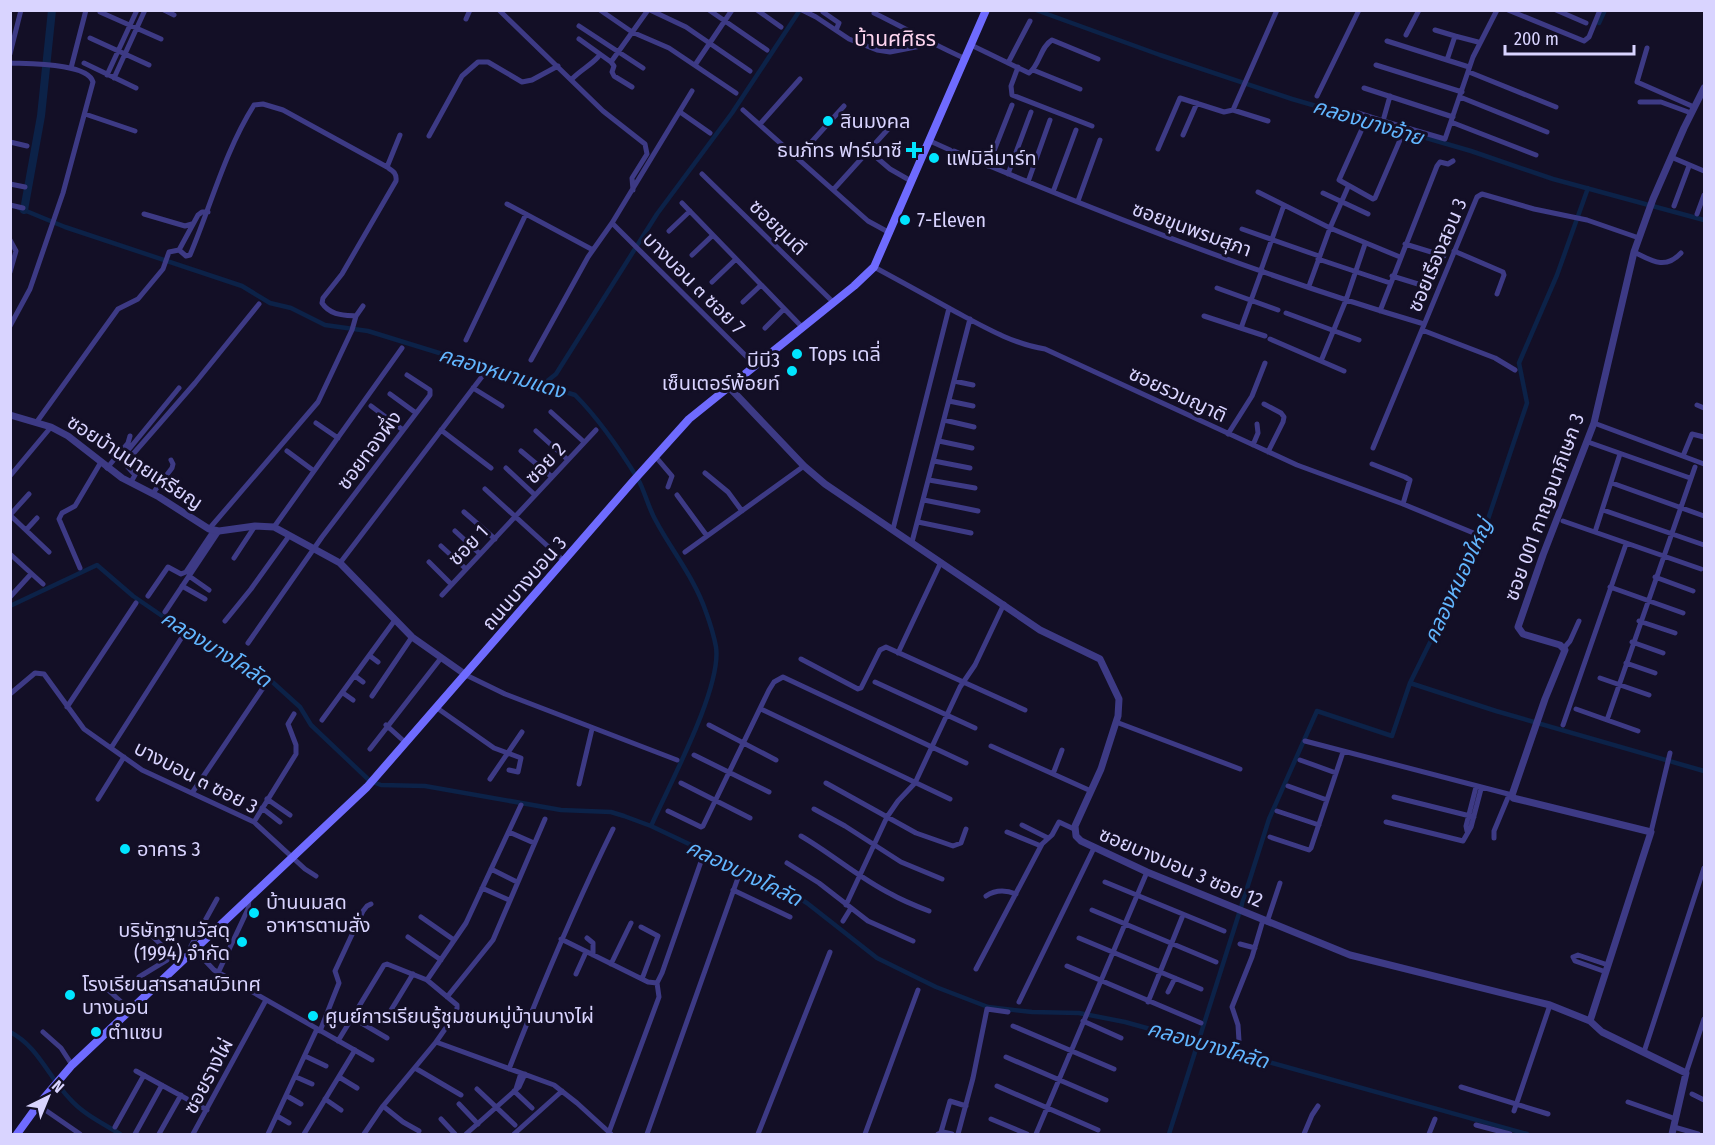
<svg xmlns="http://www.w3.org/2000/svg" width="1715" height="1145" font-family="'Fira Sans Condensed','Noto Sans Thai',sans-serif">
<rect width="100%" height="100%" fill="#130f26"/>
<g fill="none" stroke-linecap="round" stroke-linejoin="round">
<!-- canal -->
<path stroke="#0c2248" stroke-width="4.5" d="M1036,10L1160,55L1292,99L1471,151L1553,179L1704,220
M1599,23L1605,10
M1588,188L1557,275L1519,363L1527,403L1482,537L1410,683L1496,711L1704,771
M19,208L65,227L242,286L270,303L291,308L325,325L368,331L575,395C597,417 622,453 638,479C645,492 648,507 656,521C672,551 695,579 706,612C710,623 714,636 716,647C722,688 669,785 651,826
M541,386L556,374L657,214L732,113L800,10
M10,606L97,565L133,596L219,655L268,678L300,707L311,725L370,781L381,785L425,786L561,810L611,812L624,816L651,826L780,887L807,903L877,958L936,987L988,1007L1032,1012L1079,1013L1125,1022L1527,1134
M10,1032C38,1046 49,1078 70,1099C83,1114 104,1124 120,1134
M1169,1134L1269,819L1317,711L1392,736L1410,683"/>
<!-- river -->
<path stroke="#0c2248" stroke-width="8" d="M24,210L41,116L52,10"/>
<!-- minor -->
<path stroke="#3d3a85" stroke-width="5" d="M164,10L174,15
M499,10L603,111L645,144L647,154L632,178L633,190
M600,10L632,32L669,48L736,93
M650,10L686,27L750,71
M709,10L767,50
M757,10L781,27
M802,10L816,17L849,39L877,50L890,52L931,44
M1508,10L1584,41L1589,37L1600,10
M1556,10L1586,23
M100,12L161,39
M823,12L839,23L836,30
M874,13C905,28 934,45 966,59
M466,19L470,10
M579,26L643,68
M1435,30L1455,36L1447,60
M1406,35L1419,10
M1455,36L1478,42
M90,38L149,65
M579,39L611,62L648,10
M1387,41L1469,67
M971,45L1029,73C1040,65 1040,47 1052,40L1098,59
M1647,48L1637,82L1694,107
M10,54L21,10
M611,62L614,66L612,72L614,76L632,87
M10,63C28,64 88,63 93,82L63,193L30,289L10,326
M84,63L136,88
M1008,63L1030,21
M695,65L732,10
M1376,65L1462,92
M1018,67L1011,86L1012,95L1092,126
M71,68L86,10
M1033,70L1080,89
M1469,72L1556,107
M107,75L137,10
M114,78L145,10
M571,80C580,70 590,66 598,57
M1364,88L1453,117
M1317,96L1359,10
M1390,96L1383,121L1445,139L1473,57L1497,10
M1460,97L1547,132
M1640,102H1661L1691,113
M743,110L868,221L890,233
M1233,110L1268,121
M680,112L710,133
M1358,113L1383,121
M85,114L135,131
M1451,122L1536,155
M760,124L800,79
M1362,129L1339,180L1373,199L1375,198L1400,140
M1183,135L1197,103
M429,136L462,76L478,62H488L522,82L532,80L558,66
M930,141L950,150
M10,142L27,146
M1158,149L1180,98L1224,112L1233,110L1277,10
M869,151L890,169L911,181
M954,151C1107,216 1264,277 1424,324
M1671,157L1704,171
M797,158L844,106
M988,166L1012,105
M387,167L400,135
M702,174L833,302
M1008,174L1031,112
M1028,182L1050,120
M10,184L25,187
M833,190L890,127
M1053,192L1076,130
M1258,192L1330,228L1400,257
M1323,193L1368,214
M1078,201L1100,140
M682,203L802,327
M507,204L593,250
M10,205L23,208
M1674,206L1689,166
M144,214L185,226L192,224
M1697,214L1704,195
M612,223L755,365
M1242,229L1319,256
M669,231L690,211
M10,240L16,251L10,272
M1405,244L1444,256
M179,250L186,256L190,255C211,205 225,151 254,105L263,104L283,110L387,167C393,171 397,173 396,181L342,274L323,298L322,303C330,315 342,315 356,316
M1454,251L1503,272L1504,275L1497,294
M1634,252C1652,261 1665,270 1681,253
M692,255L713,235
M1318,259L1390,283
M874,267C902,282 929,297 956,312C984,327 1013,344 1045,349L1297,465L1403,504L1476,534
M1261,270L1284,205
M1392,276L1431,288
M712,282L736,259
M1309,286L1330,228L1348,187
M1217,288L1278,310
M743,302L761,285
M1380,311L1437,166L1440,162L1448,164L1453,161
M1286,313L1359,340
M1204,316L1265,336
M765,328L784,309
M1241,328L1262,270
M1422,330L1495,358L1515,370
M1270,339L1344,371
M466,340L526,214
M531,360L588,257L612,223L692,91
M1321,361L1346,300L1365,244
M954,381L973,385
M473,388L502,406
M390,394L416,413
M949,401L973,406
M1264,404L1281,413L1284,417L1283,422L1268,452
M1697,405L1704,408
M371,406L403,430
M551,412L584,442
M944,420L974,427
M36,423L118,309L138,299L163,269L169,252L179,250L198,215L202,212H208
M316,423L338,438
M1594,423L1704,464
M441,430L491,468
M536,431L568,460
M1228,434L1252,396L1265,363
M939,441L972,448
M1588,442L1690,478
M1253,445L1258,433L1257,424
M1373,448L1477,197L1482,194L1534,209L1587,220L1639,238
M287,451L314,471
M521,451L552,477
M117,456L121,457L125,454L179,388
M655,456L672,476L668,487
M1683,456L1692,434L1704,437
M934,461L970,468
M1372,464L1405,477L1410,480L1403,504
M107,468L128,443L130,436
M506,468L535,495
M705,473L728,492L742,511
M10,476L51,427
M929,480L975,488
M131,482L135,475L127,466V461L195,383L259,304
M1612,483L1704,516
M485,489L564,561
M153,493L172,468L173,464L171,460
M677,495L707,536
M924,500L978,511
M1603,510L1704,545
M464,512L495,539
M10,515L49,552
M10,515L29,494
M1563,521L1701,569
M918,522L971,533
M274,527L402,348
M209,529L318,402L352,330L356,316L363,306
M893,529L949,308
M26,530L37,518
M455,531L480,554
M1595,532L1620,454
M912,542L970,319
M441,546L466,569
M685,552L804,466
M10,554L43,584
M234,558L255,526
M429,562L451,584
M340,563L487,370
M80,568L59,519L62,513L75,506L101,462
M189,576L209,590
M1655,577L1693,591
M182,586L205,599
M1610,587L1683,613
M442,595L596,430
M148,596L168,567L181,574L186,572L214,530
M10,597L31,574
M165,612L219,531
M225,621L251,589L289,536
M1639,621L1675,633
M1632,642L1663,653
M248,643L322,537L430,395V390L407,375
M1564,648L1570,641L1579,621
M898,653L941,562
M370,656L378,662
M801,659L858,689L861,688L880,650L886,647L1025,710
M1626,663L1655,673
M466,675L505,694L677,760
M355,676L363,682
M1600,678L1649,695
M875,682L975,728
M343,693L353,700
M10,694L35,673L44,674L84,729L142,770L254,822L305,869L316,876
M372,696L412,637
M67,707L136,603
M437,708L494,748L521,758L518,772L509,770
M761,709L950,799
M1576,709L1638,731
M322,720L395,620
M1607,720L1695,467
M1116,722L1240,769
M386,725L406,743
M709,725L776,760
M1563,725L1626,544
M1305,741L1512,795
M991,746L1091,791
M111,748L184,634
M370,749L441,658
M694,755L769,792
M1300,760L1336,773
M1053,774L1062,750
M490,779L522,732
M681,783L750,818
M826,783L916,833L953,846L961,843L966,829
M579,784L592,729
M1288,786L1327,800
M192,793L265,685
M1394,797L1474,817
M98,799L124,757
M267,799L290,815
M262,808L280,822
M814,809L845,826L901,862L942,879
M668,811L701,827L703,826L769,690L774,682L783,677L966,763
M1277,811L1319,825
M254,822L296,754V745L288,724L294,714
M1386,822L1463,841L1471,827L1481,789
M1022,825L1048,838
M1467,831L1466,826L1476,787
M509,832L534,843
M1007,832L1041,846
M1651,832L1670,753
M801,836C832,854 859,878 891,894C903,901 916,906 929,911
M1270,837L1309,850L1311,848L1343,752
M1494,838V831L1509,795
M787,863L819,883L868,921L913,941
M491,869L517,882
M1105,882L1224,931
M482,888L509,900
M733,890L790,917
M986,896C995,890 1006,890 1016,894
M846,905L887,817L898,801L915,783L960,687L975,665L1004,604
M1092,910L1216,962
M421,917L454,940
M843,921L851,908
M1267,922L1280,883
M641,927L658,936L642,979
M148,932L180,963
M408,937L441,960
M587,938L593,943V955
M1079,938L1201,989
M561,939L648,982L657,983L662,973L704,853
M1240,944L1255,948
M194,949L214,970L372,1060
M189,954L191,946L217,899
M611,964L631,923
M1067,966L1201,1023
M976,969L1042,844L1052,835L1059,822L1074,829
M1606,972L1575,961L1573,957L1578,955L1608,965
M218,973L248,909L249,899
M576,974L586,952
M139,977L167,960
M427,980L466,923L521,805
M106,988L130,1010
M1168,992L1175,978
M447,997L493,940L545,819
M1019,1002L1094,848
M1148,1002L1183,915
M353,1018L387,1038
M385,1020L413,974
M1083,1021L1121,1038
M1013,1026L1114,1069
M320,1031L339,983L335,971L363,911L367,906L371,904
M43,1032L61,1048L72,1065
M338,1041L384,965L387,964L427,980L457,1005V1012L436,1042L554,1085L577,1103L611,1134
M1239,1041L1238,1025L1232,1007L1252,957L1263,920
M1644,1052L1704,868
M305,1056L326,1066
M1006,1057L1106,1100
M415,1068L461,1095
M509,1069C541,987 574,908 613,829
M136,1071L207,1110
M1686,1073L1704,1019
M296,1077L312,1084
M339,1077L357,1088
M997,1086L1098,1130
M1461,1087L1548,1114
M477,1089L515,1125
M516,1089L521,1073
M514,1091L532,1108
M1692,1094L1704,1100
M287,1096L301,1104
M325,1099L341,1110
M1628,1102L1676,1119
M459,1104L478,1124
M38,1105L80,1134
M383,1106L403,1122L419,1131
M1514,1111L1550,1005
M277,1116L289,1123
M441,1119L455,1134
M991,1119L1027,1134
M1476,1125L1510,1134
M115,1127L144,1075
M1674,1127L1698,1134
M609,1132L659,997L657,983
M941,1132L950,1101L966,1106
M135,1134L162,1085
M159,1134L181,1095
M193,1134L266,1000
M268,1134L317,1029
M304,1134L355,1050
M364,1134L383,1106L436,1042
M466,1134L519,1087L525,1074
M514,1134L562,1091
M647,1134L739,875
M758,1134L830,952
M865,1134L918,990
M938,1134L943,1132L952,1134
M958,1134L973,1078L987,1009L1008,1012
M1036,1134L1147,872
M1304,1134L1312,1115L1318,1106
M1429,1134L1435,1119"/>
<!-- tertiary -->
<path stroke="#3d3a85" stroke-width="7" d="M728,386L804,466L825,484L1040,630L1100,659L1119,699L1118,716L1101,769L1075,826L1076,836L1081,841L1147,872L1350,955L1550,1005L1590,1021L1602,1032L1686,1073L1672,1134
M10,415L51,427L68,436L122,478L159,497L209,529L219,531L255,526L274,527L340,563L412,637L466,675
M1590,1021L1651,832L1513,798L1512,795L1545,699L1565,650L1560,645L1523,634L1518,627L1543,555L1594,423L1634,252L1653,199L1684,128L1704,88"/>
<!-- secondary -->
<path stroke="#6f6bff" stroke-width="8" d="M17,1134L38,1105L72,1065L367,787L634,480L689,419L854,286L874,267L986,10"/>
</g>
<!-- markers -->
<g fill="#00e5ff" stroke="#130f26" stroke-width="2">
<circle cx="828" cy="121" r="6"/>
<path d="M911 141h6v6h6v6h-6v6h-6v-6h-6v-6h6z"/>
<circle cx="934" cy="158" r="6"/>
<circle cx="905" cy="220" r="6"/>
<circle cx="797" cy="354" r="6"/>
<circle cx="792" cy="371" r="6"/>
<circle cx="125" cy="849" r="6"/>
<circle cx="254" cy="913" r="6"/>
<circle cx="242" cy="942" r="6"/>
<circle cx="70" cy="995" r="6"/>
<circle cx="313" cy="1016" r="6"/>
<circle cx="96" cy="1032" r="6"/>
</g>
<g text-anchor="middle" stroke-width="6" stroke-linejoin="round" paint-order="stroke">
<!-- poi labels -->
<g font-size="20" fill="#d9d4ff" stroke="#130f26" text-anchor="start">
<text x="840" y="128">สินมงคล</text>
<text x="902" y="157" text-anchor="end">ธนภัทร ฟาร์มาซี</text>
<text x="946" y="165">แฟมิลี่มาร์ท</text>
<text x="917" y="227">7-Eleven</text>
<text x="809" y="361">Tops เดลี่</text>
<text x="780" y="367" text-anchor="end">บีบี3<tspan x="780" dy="23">เซ็นเตอร์พ้อยท์</tspan></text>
<text x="137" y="856">อาคาร 3</text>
<text x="266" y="909">บ้านนมสด<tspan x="266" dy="23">อาหารตามสั่ง</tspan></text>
<text x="230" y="937" text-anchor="end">บริษัทฐานวัสดุ<tspan x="230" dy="23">(1994) จำกัด</tspan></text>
<text x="82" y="991">โรงเรียนสารสาสน์วิเทศ<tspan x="82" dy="23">บางบอน</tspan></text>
<text x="325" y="1023">ศูนย์การเรียนรู้ชุมชนหมู่บ้านบางไผ่</text>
<text x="108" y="1039">ตำแซบ</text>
</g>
<!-- street labels -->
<g font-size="20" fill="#d9d4ff" stroke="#130f26">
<text transform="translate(778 227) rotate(44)" y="7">ซอยขุนดี</text>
<text transform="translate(1192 229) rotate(20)" y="7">ซอยขุนพรมสุภา</text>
<text transform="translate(1437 255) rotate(-67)" y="7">ซอยเรืองสอน 3</text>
<text transform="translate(694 283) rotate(45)" y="7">บางบอน ๓ ซอย 7</text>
<text transform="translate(1178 394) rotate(25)" y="7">ซอยรวมญาติ</text>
<text transform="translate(369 450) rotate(-53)" y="7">ซอยทองผึ่ง</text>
<text transform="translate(135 462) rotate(33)" y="7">ซอยบ้านนายเหรียญ</text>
<text transform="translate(545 463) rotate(-47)" y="7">ซอย 2</text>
<text transform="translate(1544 507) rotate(-70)" y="7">ซอย 001 กาญจนาภิเษก 3</text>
<text transform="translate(468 545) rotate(-46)" y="7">ซอย 1</text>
<text transform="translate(524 583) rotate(-49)" y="7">ถนนบางบอน 3</text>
<text transform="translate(196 777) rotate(27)" y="7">บางบอน ๓ ซอย 3</text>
<text transform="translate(1181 867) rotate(23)" y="7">ซอยบางบอน 3 ซอย 12</text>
<text transform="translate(208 1076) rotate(-62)" y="7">ซอยรางไผ่</text>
</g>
<!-- neighbourhood labels -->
<g font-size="21" fill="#ffd6f0" stroke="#130f26">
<text x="895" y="46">บ้านศศิธร</text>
</g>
<!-- water labels -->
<g font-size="21" font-style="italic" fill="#62b6ff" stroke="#130f26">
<text transform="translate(1368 122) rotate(17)" y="7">คลองบางอ้าย</text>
<text transform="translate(502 373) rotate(17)" y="7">คลองหนามแดง</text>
<text transform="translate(1458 581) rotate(-65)" y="7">คลองหนองใหญ่</text>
<text transform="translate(216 649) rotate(32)" y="7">คลองบางโคลัด</text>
<text transform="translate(744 873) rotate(26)" y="7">คลองบางโคลัด</text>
<text transform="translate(1208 1045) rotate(16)" y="7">คลองบางโคลัด</text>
</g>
</g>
<!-- border -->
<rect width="1715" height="1145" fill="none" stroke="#d9d4ff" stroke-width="24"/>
<!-- north arrow -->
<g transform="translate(48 1097) rotate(43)" stroke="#130f26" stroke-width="4.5" paint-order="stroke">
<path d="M0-4.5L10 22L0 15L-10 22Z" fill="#d9d4ff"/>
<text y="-9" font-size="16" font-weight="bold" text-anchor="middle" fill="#d9d4ff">N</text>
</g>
<!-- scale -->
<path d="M1505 45v9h129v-9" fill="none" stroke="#d9d4ff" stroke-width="3"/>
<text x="1514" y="45" font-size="18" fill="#d9d4ff" stroke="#130f26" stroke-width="4.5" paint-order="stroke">200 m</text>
</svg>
